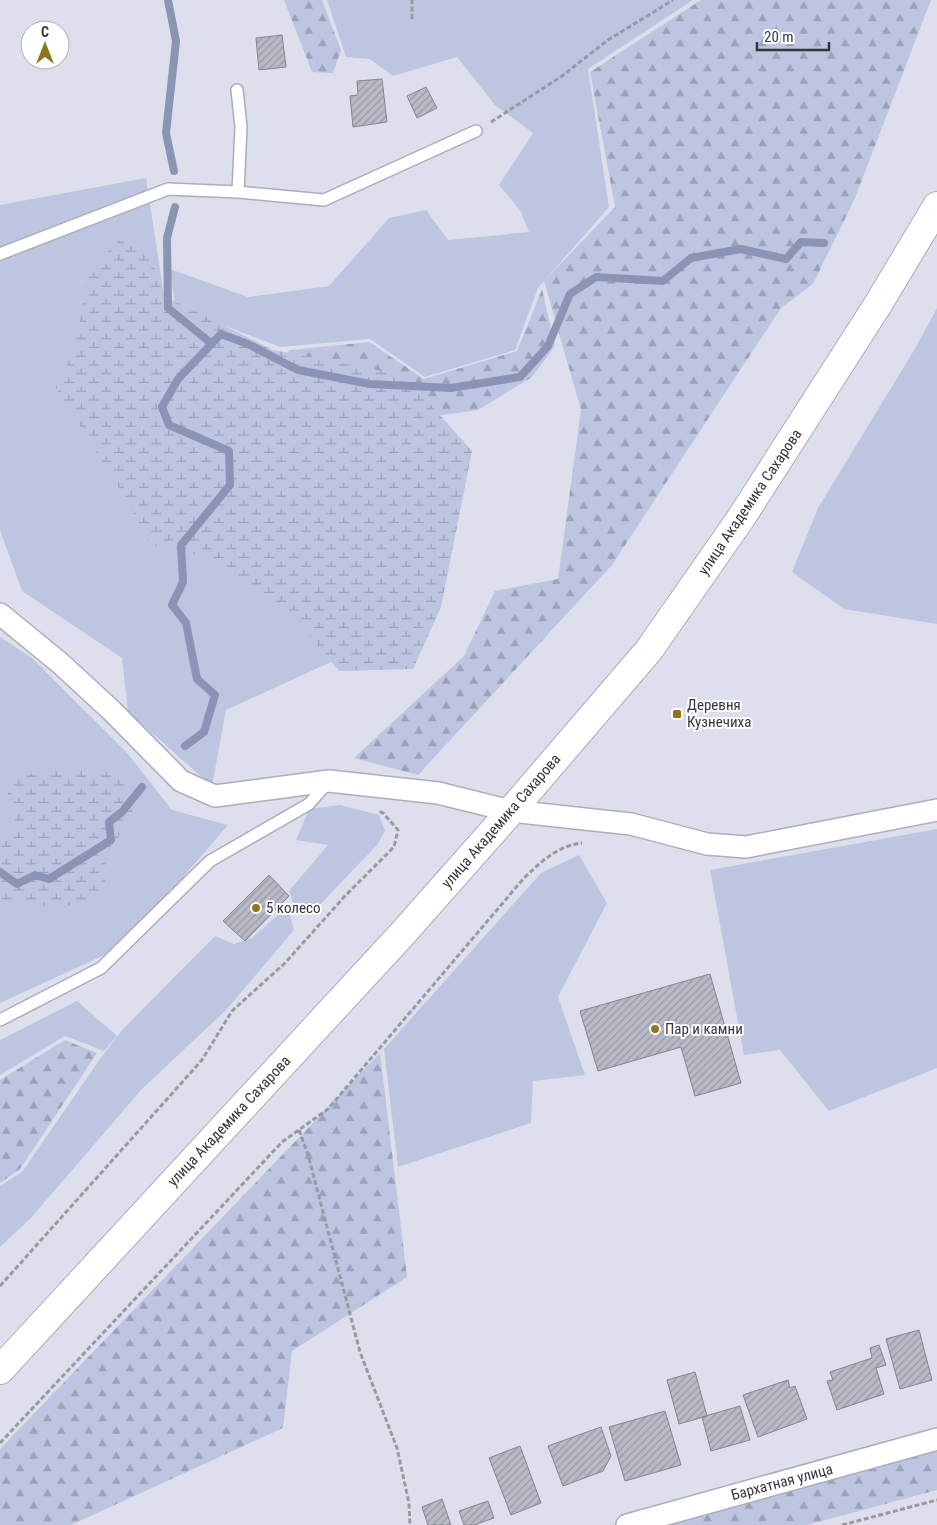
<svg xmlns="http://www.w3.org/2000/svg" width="937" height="1525" font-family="'Roboto Condensed',sans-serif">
<defs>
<pattern id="forest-firs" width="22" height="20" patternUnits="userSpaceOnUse" patternTransform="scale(1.25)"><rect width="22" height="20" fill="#bec5e1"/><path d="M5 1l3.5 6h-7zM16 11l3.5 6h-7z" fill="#9ba1b8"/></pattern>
<pattern id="wetland-marsh" width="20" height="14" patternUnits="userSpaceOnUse" patternTransform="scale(1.25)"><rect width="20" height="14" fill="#bec5e1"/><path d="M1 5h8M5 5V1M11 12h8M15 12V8" fill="none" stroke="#9ba1b8"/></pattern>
<pattern id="building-hatch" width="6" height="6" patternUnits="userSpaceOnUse" patternTransform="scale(1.25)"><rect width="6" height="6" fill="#b8bbc7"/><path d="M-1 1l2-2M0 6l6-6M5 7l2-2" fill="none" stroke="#9699a3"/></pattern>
</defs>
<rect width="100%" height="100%" fill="#dde0ec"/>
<!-- grass -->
<path fill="#bec5e1" d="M327,0H693L588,69L609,207L538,288L515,350L425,377L370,339L280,347L175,307L170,269L248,297L329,286L389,218L426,210L448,240L529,232L520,210L499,185L533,133L495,105L457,57L393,76L370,59L346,57Z
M146,178L168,321L344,656L226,710L212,786L128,712L122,658L22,591L0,530V205Z
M937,308V624L844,609L792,572L818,508L916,347Z
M0,637L32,658L128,754L172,810L228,825L124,946L0,1003Z
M340,805L379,815L385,831L377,845L313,912L295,909L289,891L328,845L296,840L309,809Z
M937,829V1068L829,1111L780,1050L744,1055L710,870Z
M579,855L607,903L558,997L585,1075L533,1081L531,1123L398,1167L384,1049L541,873Z
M281,912H289L294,930L226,1010L141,1090L31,1218L0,1247V1186L22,1172L100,1059L123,1029L215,936L234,944L252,938Z
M77,1001L117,1036L104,1051L65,1036L0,1075V1040Z"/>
<!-- forest -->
<path fill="url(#forest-firs)" d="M284,0H322L341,50L333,73L312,72Z
M701,0H931L855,198L813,284L781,308L612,565L418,775L354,758L464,656L495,591L558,579L581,410L544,281L615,207L590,72Z
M542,289L555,346L532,377L478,410L423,418L264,373L290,350L369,342L424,379L517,351Z
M65,1040L97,1053L20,1169L0,1183V1080Z
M380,1053L407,1277L292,1351L283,1428L71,1525H0V1449Z
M937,1450V1490L807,1525H648Z"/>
<!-- wetland -->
<path fill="url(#wetland-marsh)" d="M122,238L150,255L164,296L273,350L404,375L472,451L441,607L413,669L339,671L287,608L203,556L151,545L125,498L55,386L75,350L88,271Z
M71,768L120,773L133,814L106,857L105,894L59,909L0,899V836L16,825L4,778Z"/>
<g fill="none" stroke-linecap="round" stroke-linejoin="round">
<!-- stream -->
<path stroke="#8c94b5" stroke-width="8" d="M168,0L176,41L166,133L174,171
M175,207L167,238L168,308L212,344
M185,746L204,732L215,695L197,679L186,623L172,605L183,582L181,545L230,485L229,451L169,425L162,407L178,379L221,334L248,344L298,370L370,384L451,388L520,377L548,346L570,294L596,277L663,281L691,258L741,249L786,259L801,242L824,243
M0,872L17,884L35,875L49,879L111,840L109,822L122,812L142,787"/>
</g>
<!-- building -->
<path fill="url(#building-hatch)" stroke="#838691" d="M282,35L286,67L259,70L256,38Z
M382,79L387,122L353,127L350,96L358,95L357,81Z
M426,87L437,108L417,118L407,96Z
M269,875L289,896L245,941L223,921Z
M710,974L741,1083L695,1096L681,1047L598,1071L580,1011Z
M919,1330L932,1380L900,1389L886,1339Z
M879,1345L886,1365L876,1368L884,1394L837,1410L827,1381L833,1380L830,1372L872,1358L870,1348Z
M695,1372L707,1416L679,1424L667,1380Z
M788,1380L790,1388L795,1386L807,1419L758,1437L743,1395Z
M740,1406L750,1440L711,1451L702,1417Z
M665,1411L681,1465L625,1481L609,1427Z
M601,1427L611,1456L603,1471L563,1486L548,1446Z
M520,1446L541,1503L511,1515L489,1458Z
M442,1499L451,1525H428L422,1507Z
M488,1501L494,1518L474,1525H464L459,1511Z"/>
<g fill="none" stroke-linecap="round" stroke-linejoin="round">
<!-- lane casing -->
<g stroke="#abaeba" stroke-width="14">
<path id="lane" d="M237,90L241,127L238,192
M0,254L168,189L238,192L324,200L476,131
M0,1020L101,968L210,861L309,804L329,781"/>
</g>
<!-- street casing -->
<g stroke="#abaeba" stroke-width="24">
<path id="street" d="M0,614L60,663L112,711L181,781L215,796L329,781L438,793L511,811L631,824L707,844L746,847L937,810
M627,1525L937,1439"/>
</g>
<!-- secondary casing -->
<g stroke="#abaeba" stroke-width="30">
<path id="secondary" d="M0,1370L404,932L511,811L649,650L741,518L877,306L937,206"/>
</g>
<!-- path -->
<path stroke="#989aa3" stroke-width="3" stroke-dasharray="5 2.5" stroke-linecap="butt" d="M412,19V0
M491,122L562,76L608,40L673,0
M299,1130L308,1155L360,1352L397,1448L409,1503L410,1525
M0,1286L202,1060L232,1011L285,963L345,896L394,847L398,830L383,813L378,811
M0,1443L282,1142L328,1109L524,878C542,861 557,846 582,843
M842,1525L937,1500"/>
<!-- lane -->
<use href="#lane" stroke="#fff" stroke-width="11"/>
<!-- street -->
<use href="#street" stroke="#fff" stroke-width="21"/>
<!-- secondary -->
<use href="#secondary" stroke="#fff" stroke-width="28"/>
</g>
<!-- markers -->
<g fill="#8d771b" stroke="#fff" stroke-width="2">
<rect x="672" y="709" width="10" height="10" rx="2.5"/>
<circle cx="256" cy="908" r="5"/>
<circle cx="655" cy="1029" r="5"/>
</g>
<g text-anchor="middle" stroke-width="4" stroke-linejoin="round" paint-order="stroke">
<!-- street labels -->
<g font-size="15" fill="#35363b" stroke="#fff">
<text transform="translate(750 502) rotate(-56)" y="5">улица Академика Сахарова</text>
<text transform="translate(501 821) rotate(-49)" y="5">улица Академика Сахарова</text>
<text transform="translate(229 1121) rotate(-47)" y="5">улица Академика Сахарова</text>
<text transform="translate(782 1482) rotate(-15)" y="5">Бархатная улица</text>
</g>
<!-- poi labels -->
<g font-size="15" fill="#35363b" stroke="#fff" text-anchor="start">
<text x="687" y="710">Деревня<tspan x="687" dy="17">Кузнечиха</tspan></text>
<text x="266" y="913">5 колесо</text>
<text x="665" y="1034">Пар и камни</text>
</g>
</g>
<!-- north arrow -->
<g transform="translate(45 45)"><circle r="24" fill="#ffffff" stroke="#aeafb1"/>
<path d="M0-4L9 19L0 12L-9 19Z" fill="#8d771b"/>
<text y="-8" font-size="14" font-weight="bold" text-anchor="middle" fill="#35363b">С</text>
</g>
<!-- scale -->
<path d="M757 42v8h72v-8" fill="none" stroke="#35363b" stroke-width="2.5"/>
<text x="764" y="42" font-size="15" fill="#35363b" stroke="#ffffff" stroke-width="4" paint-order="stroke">20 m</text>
</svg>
